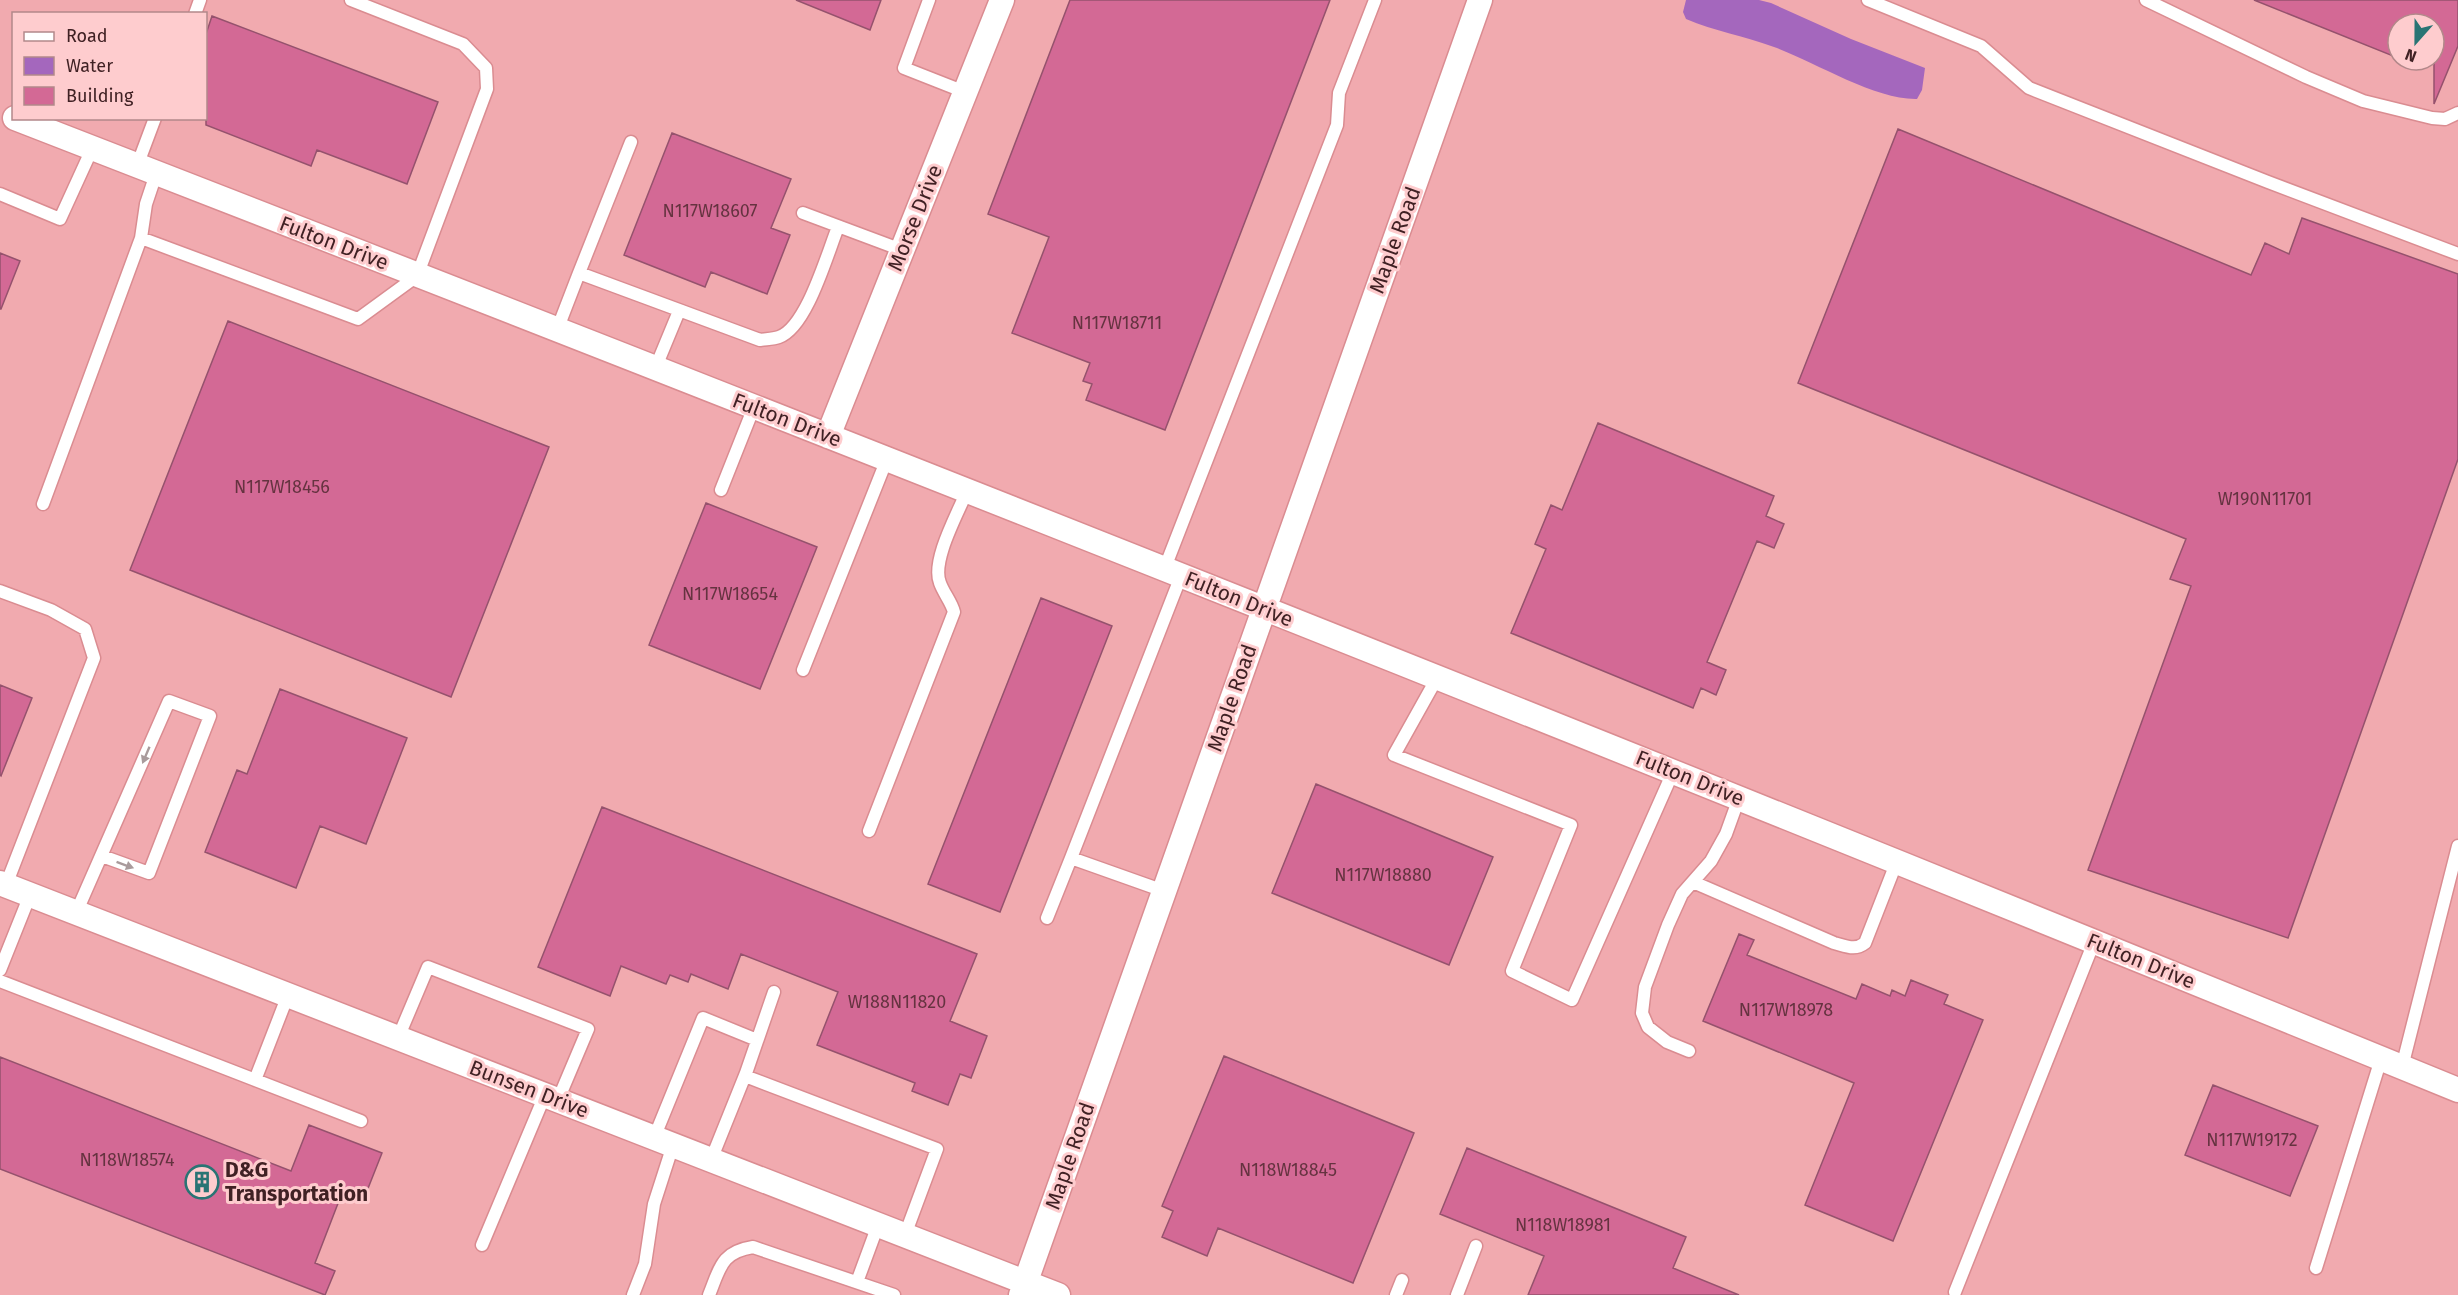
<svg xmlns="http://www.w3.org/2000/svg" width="2458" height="1295" font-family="'Fira Sans',sans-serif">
<rect width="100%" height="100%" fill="#fbbabe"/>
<!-- built -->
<path fill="#f1aaaf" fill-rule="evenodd" d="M0,0H2458V1295H0ZM14,14H206V118H14ZM2398,24H2434V60H2398Z"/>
<!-- water -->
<path fill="#a467bd" d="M1686,0H1759L1771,3L1851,39L1925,68L1922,90L1917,99C1875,100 1815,62 1774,47C1745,36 1714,31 1686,19L1683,12Z"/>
<!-- building -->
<path fill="#d36995" stroke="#95526d" stroke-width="1.5" d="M796,0H881L870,30Z
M1070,0H1330L1165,430L1086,400L1092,384L1083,381L1090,363L1012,333L1049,237L988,214Z
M2254,0H2458V46L2434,104V24H2398V58Z
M212,16L438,102L407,184L317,150L311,166L206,125V34Z
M1898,129L2251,275L2265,243L2289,254L2302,218L2458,274V459L2288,938L2088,870L2191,586L2170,579L2186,539L1798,383Z
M672,133L791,179L771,228L790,235L767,294L711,272L705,287L624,255Z
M0,253L20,261L1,309H0Z
M228,321L549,447L451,697L130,570Z
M1598,423L1774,496L1766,516L1784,524L1774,548L1757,541L1707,662L1726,670L1716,695L1701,688L1693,708L1511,633L1546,549L1535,544L1551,505L1562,510Z
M706,503L817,547L760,689L649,645Z
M1041,598L1112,626L1000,912L928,884Z
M0,685L32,698L1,776L0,775Z
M280,689L407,738L366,844L320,826L296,888L205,852L237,770L247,774Z
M1316,784L1493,857L1449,965L1272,893Z
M602,807L977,954L950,1021L987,1036L971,1078L960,1074L948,1105L912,1091L915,1083L817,1045L838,992L741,954L728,989L691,974L688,982L670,975L666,984L621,966L610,996L538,967Z
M1739,934L1754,940L1747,955L1856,999L1862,984L1890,996L1892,990L1905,996L1911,980L1948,995L1944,1004L1983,1020L1893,1241L1805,1205L1854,1083L1703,1021Z
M1224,1056L1414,1133L1353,1283L1218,1228L1207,1256L1162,1237L1173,1211L1162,1206Z
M0,1057L291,1171L309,1125L382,1153L363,1201L342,1193L315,1263L335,1271L325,1295L0,1169Z
M2213,1085L2318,1126L2290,1196L2185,1155Z
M1467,1148L1686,1237L1673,1268L1739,1295H1528L1544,1256L1440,1214Z"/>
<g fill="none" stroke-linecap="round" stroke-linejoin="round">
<!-- lane casing -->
<g stroke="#da8c91" stroke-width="15">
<path id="lane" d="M929,0L904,68L965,92
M1868,0L1981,46L2029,88L2268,182L2458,254
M2146,0L2306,77L2363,101L2432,118L2445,119L2458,113
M195,14L200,0
M631,142L579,273L760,340C766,339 773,339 779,337C807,327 827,254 838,227
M137,166L155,118
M156,174L146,204L141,238L358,319L417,276L487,89L486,68L463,44L351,0
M0,194L60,219L92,149
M803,213L902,250
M557,330L579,273
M655,369L679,311
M721,490L754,407
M43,504L141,238
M1164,570L1337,125L1339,93L1375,0
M0,591L51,610L85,629L94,658L6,885
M803,670L887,459
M1437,678L1394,755L1571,825L1512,971L1572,1000L1673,772
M869,831L954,612C951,601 944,594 940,583C931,561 958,513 967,491
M1693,882L1834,943C1846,946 1855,951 1865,943L1897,861
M1164,891L1071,858L1181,576
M76,913L169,701L210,716L149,873L102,856
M1047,918L1071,858
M0,970L30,895
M0,981L361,1121
M774,992L745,1076L937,1149L905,1235
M398,1038L428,967L588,1029L558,1100
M1689,1051L1667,1042L1648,1027L1642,1013L1645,987L1668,925L1682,894L1711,861L1726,834L1739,798
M2402,1067L2458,846
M255,1080L288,995
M654,1138L703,1018L757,1040
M711,1160L746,1073
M482,1245L545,1095
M2316,1268L2381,1059
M857,1282L878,1225
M1955,1292L2094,942
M633,1295L645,1264L654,1204L673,1145
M709,1295C720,1268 721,1252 753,1247L894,1295
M1396,1295L1402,1280
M1457,1295L1476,1246"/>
</g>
<!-- street casing -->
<g stroke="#da8c91" stroke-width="27">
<path id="street" d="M15,118C832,435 1647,758 2458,1090
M828,436L1002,0
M0,883L1058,1295
M1021,1295L1480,0"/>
</g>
<!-- lane -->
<use href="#lane" stroke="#fff" stroke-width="12"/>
<!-- street -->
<use href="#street" stroke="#fff" stroke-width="24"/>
</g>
<!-- one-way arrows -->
<defs><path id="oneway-solid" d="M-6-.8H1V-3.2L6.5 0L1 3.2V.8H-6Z" transform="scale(1.5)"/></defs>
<g fill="#a99b9c">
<use href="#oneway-solid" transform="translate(146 755) rotate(113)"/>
<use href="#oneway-solid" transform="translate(125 865) rotate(20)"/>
</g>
<!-- icons -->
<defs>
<g id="building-ring" transform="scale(1.725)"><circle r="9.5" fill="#feccce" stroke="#297474" stroke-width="1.5"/><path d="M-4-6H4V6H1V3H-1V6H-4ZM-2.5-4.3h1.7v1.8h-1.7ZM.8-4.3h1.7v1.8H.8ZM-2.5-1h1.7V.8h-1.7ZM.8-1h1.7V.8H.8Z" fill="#297474"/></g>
</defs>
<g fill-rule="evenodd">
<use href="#building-ring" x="202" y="1182"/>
</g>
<g text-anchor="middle" stroke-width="6" stroke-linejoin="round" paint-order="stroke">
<!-- number labels -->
<g font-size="18" fill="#653340">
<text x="710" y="217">N117W18607</text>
<text x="1117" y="329">N117W18711</text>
<text x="282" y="493">N117W18456</text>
<text x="2265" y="505">W190N11701</text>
<text x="730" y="600">N117W18654</text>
<text x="1383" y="881">N117W18880</text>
<text x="897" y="1008">W188N11820</text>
<text x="1786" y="1016">N117W18978</text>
<text x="2252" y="1146">N117W19172</text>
<text x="127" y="1166">N118W18574</text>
<text x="1288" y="1176">N118W18845</text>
<text x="1563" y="1231">N118W18981</text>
</g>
<!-- street labels -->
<g font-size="21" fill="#402124" stroke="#feccce">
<text transform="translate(915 218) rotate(-68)" y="7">Morse Drive</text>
<text transform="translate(1395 240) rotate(-70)" y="7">Maple Road</text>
<text transform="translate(334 243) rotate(21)" y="7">Fulton Drive</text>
<text transform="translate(787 420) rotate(21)" y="7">Fulton Drive</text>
<text transform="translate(1239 599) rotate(22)" y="7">Fulton Drive</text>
<text transform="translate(1232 698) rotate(-71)" y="7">Maple Road</text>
<text transform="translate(1690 778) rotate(22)" y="7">Fulton Drive</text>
<text transform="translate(2141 961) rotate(22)" y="7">Fulton Drive</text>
<text transform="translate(529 1089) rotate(21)" y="7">Bunsen Drive</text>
<text transform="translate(1070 1156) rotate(-71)" y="7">Maple Road</text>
</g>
<!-- poi labels -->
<g font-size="21" font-weight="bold" fill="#402124" stroke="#feccce" text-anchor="start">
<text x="225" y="1177">D&amp;G<tspan x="225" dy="24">Transportation</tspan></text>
</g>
</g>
<!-- legend -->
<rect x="12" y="12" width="195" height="108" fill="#feccce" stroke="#b2888a" stroke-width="1.5"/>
<rect x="24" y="32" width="30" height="9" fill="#ffffff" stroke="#b2888a" stroke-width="1.5"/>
<text x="66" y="42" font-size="18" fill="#402124">Road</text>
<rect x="24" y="57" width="30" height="18" fill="#a467bd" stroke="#b2888a" stroke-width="1.5"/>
<text x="66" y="72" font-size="18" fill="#402124">Water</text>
<rect x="24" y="87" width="30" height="18" fill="#d36995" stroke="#b2888a" stroke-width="1.5"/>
<text x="66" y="102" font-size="18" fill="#402124">Building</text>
<!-- north arrow -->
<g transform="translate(2416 42) rotate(201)"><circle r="28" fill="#feccce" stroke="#b2888a" stroke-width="1.5"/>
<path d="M0-4.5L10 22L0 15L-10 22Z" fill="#297474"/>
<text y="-9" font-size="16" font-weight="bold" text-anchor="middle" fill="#402124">N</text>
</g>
</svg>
